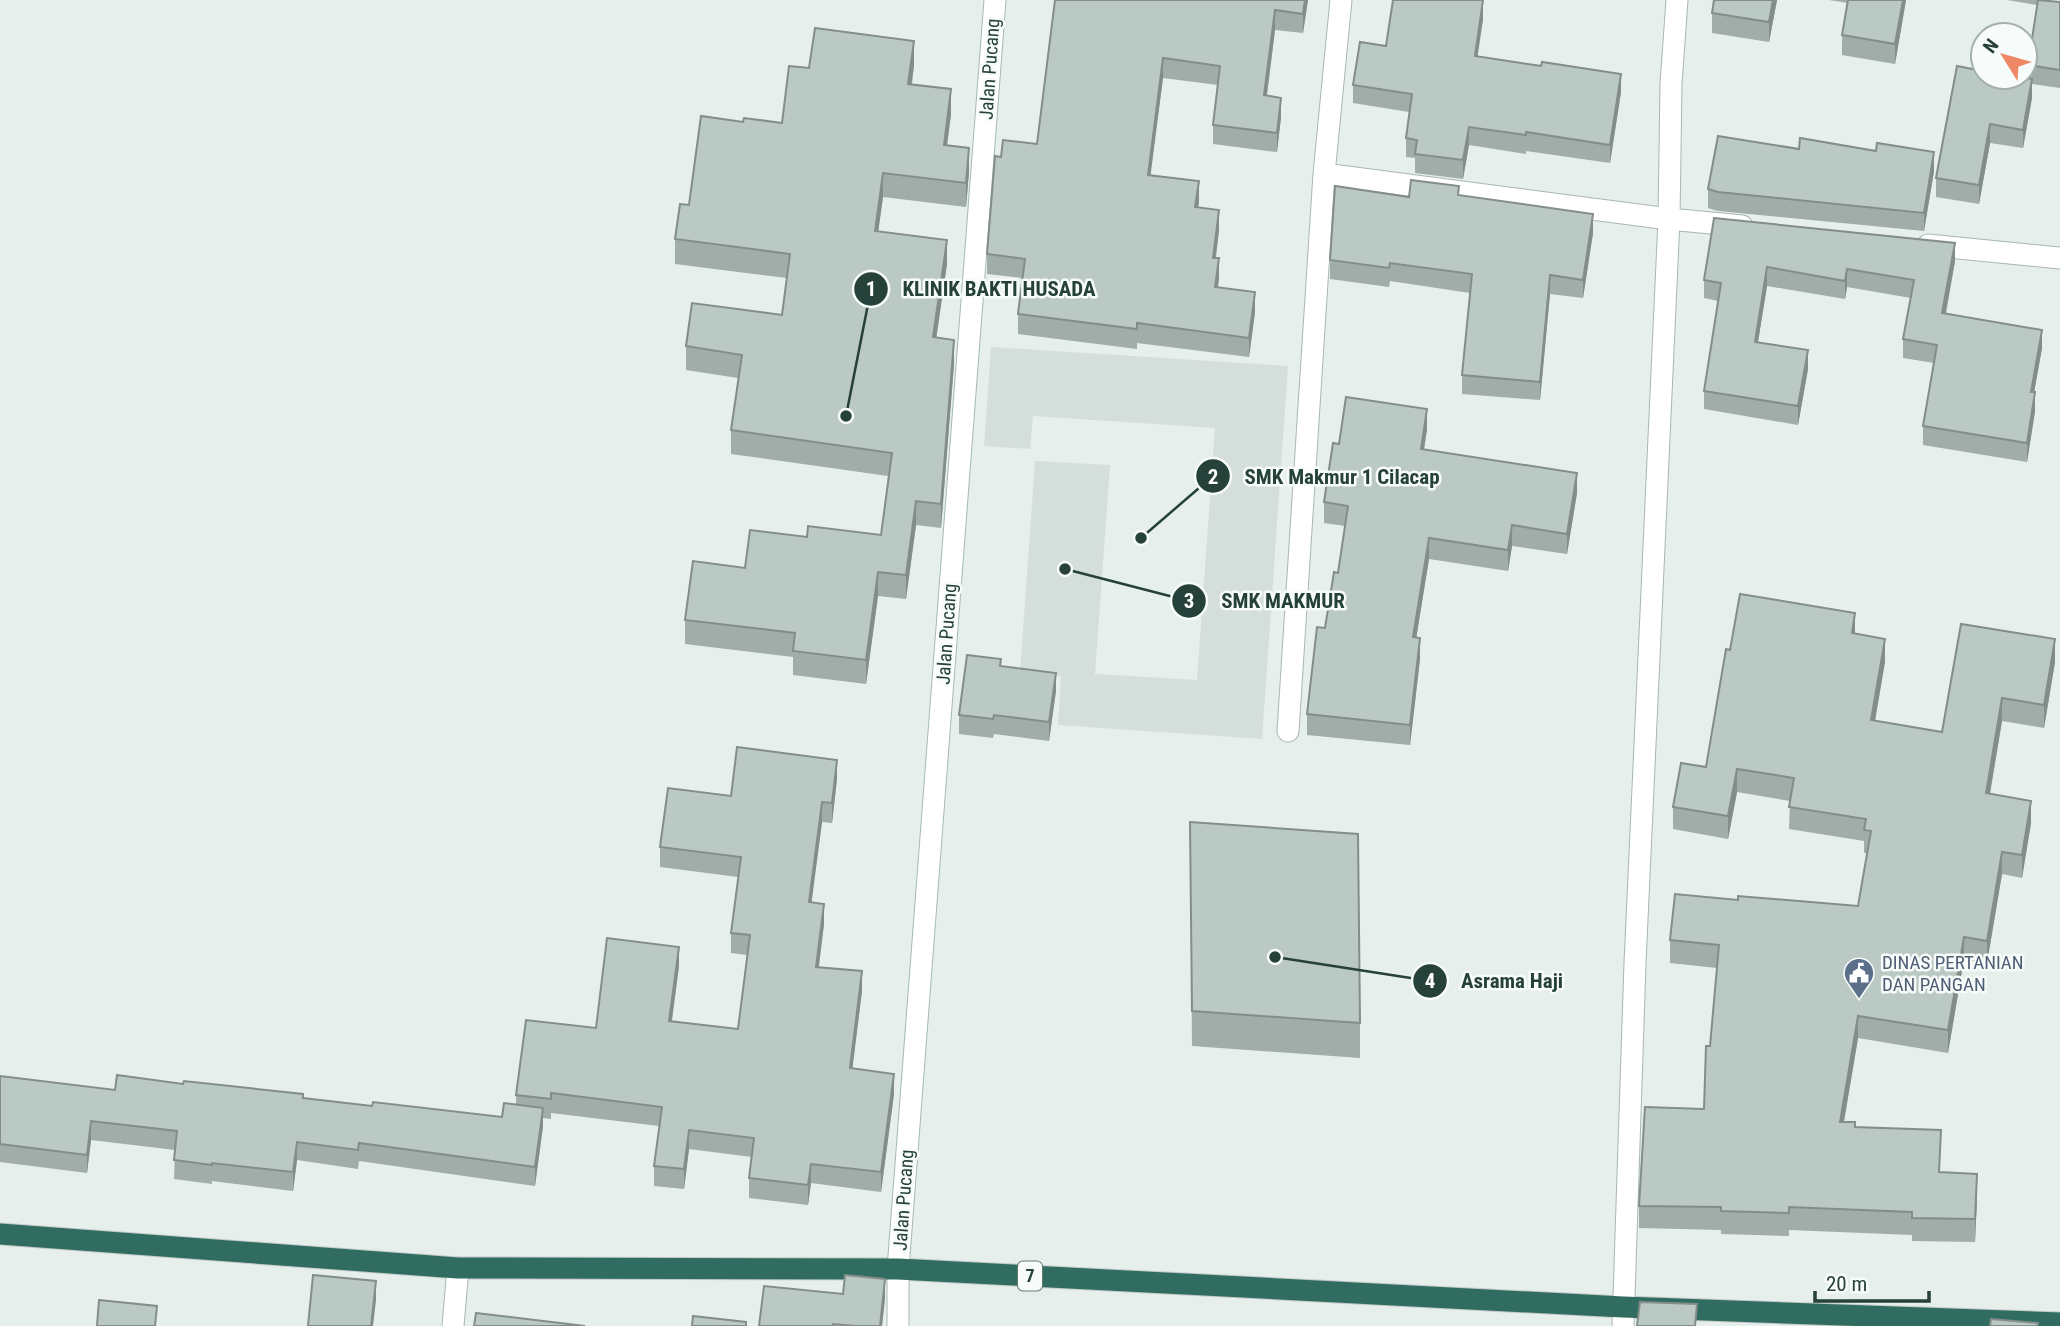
<svg xmlns="http://www.w3.org/2000/svg" width="2060" height="1326" font-family="'Roboto Condensed',sans-serif">
<rect width="100%" height="100%" fill="#e6efeb"/>
<!-- built -->
<path fill="#d4deda" d="M991,347L1288,366L1262,739L1058,725L1061,676L1020,673L1035,461L1110,465L1095,674L1197,680L1215,428L1033,416L1030,449L984,446Z"/>
<g fill="none" stroke-linecap="round" stroke-linejoin="round">
<!-- street casing -->
<g stroke="#a8b7b2" stroke-width="23">
<path id="street" d="M1324,174L1669,219L1742,226
M1928,245L2060,258
M1288,731L1324,174L1341,0
M898,1269V1326
M453,1326L458,1268
M1623,1326L1635,963L1669,219L1671,84L1677,0"/>
</g>
<!-- secondary casing -->
<g stroke="#a5bab3" stroke-width="23">
<path id="secondary" d="M898,1269L995,0"/>
</g>
<!-- highway casing -->
<g stroke="#c2cac8" stroke-width="23">
<path id="highway" d="M0,1234L458,1268L898,1269L1623,1307L2060,1323"/>
</g>
<!-- street -->
<use href="#street" stroke="#fff" stroke-width="21"/>
<!-- secondary -->
<use href="#secondary" stroke="#fff" stroke-width="21"/>
<!-- highway -->
<use href="#highway" stroke="#316c61" stroke-width="21"/>
</g>
<!-- wall -->
<path fill="#a1ada9" d="M1055,0H1308L1303,33L1275,30L1267,96L1281,117L1277,152L1213,144V125L1218,85L1163,78L1150,175L1199,201L1198,208L1219,230L1216,258L1219,278L1218,287L1255,312L1249,357L1137,343V349L1018,334V314L1023,278L987,274V254L1001,157L1037,144Z
M1714,0H1777L1769,42L1712,33V13Z
M1829,0H1906L1895,64L1842,55V35L1848,3Z
M2007,0H2038L2037,5Z
M2060,2V88L2032,84V98L2023,148L1990,143L1979,204L1936,197V178L2028,78V65Z
M1483,19L1477,56L1621,92L1610,163L1526,151V154L1469,145L1463,179L1415,173V158L1406,157V138L1409,112L1353,103V85L1386,46Z
M914,65L912,84L951,114L947,145L969,172L966,207L883,197L878,231L947,264L936,337L954,364L941,528L916,525L906,599L878,596L866,684L793,675V657L685,644V620L745,568L807,537L881,535L888,476L731,454V430L738,378L686,370V346L782,315L787,278L675,264V239L689,205L743,122L782,123L809,68Z
M1934,171L1924,231L1718,211L1708,208V189Z
M1459,195L1593,233L1583,298L1550,294L1540,400L1462,394V375L1470,293L1390,281L1389,287L1330,279V260L1409,197Z
M1714,218L1955,261L1946,314L2042,348L2034,392L2035,411L2027,462L1923,445V426L1934,363L1903,358V339L1911,298L1847,287L1845,299L1767,286L1758,342L1808,369L1798,425L1704,409V391L1718,301L1704,298V280Z
M1427,429L1424,449L1577,493L1567,554L1512,546L1508,571L1429,559L1416,638L1420,659L1410,745L1307,735V714L1338,573L1345,526L1324,523V502L1339,444Z
M1855,634L1885,662L1875,721L1942,732L2055,662L2044,728L2002,721L1990,794L2031,823L2022,878L2002,874L1987,963L1964,959L1948,1053L1858,1038L1844,1122L1855,1127L1940,1173L1977,1197L1975,1242L1912,1241V1235L1789,1230V1236L1721,1234V1230L1639,1228V1206L1704,1109L1717,968L1670,963V940L1738,900L1858,906L1867,853H1864V841L1789,829L1790,801L1737,792L1728,839L1673,829V807L1706,767L1730,650Z
M1001,666L1056,691L1049,741L994,734L993,738L959,734V715Z
M837,779L832,823L822,822L811,903L824,924L819,967L862,991L852,1069L894,1094L881,1192L811,1183L808,1205L749,1198V1178L752,1157L689,1149L684,1189L654,1186V1166L659,1126L551,1113V1119L543,1118V1126L535,1186L359,1161L358,1169L297,1160L293,1191L212,1181V1184L174,1179L175,1150L91,1140L87,1173L0,1162V1076L115,1090L183,1084L372,1106L502,1117L516,1104V1095L596,1028L679,966L672,1021L738,1029L747,955L731,953V933L738,877L660,867V847L731,796Z
M1190,822L1360,1023V1058L1192,1046Z
M843,1294L885,1298L882,1326H759Z"/>
<!-- shaded-wall -->
<path fill="#838d89" d="M1305,0H1308L1303,33V14Z
M1483,0V19L1475,74V56Z
M1773,0H1777L1769,42V22Z
M1903,0H1906L1895,64V44Z
M1275,10V30L1264,115V95Z
M914,41V65L908,108V84Z
M1163,58V78L1148,195V175Z
M1621,74V92L1610,163V145Z
M2032,79V98L2023,148V130Z
M951,89V114L944,169V145Z
M1281,98V117L1277,152V133Z
M1990,124V143L1979,204V185Z
M1469,127V145L1463,179V160Z
M969,148V172L966,207V183Z
M1934,152V171L1924,231V213Z
M883,173V197L875,255V231Z
M1199,181V201L1195,227V207Z
M1219,210V230L1213,277V258Z
M1593,214V233L1583,298V280Z
M947,240V264L933,361V337Z
M1955,243V261L1942,332V313Z
M1219,258V278L1215,307V287Z
M1767,267V286L1755,360V342Z
M1847,269V287L1845,299V281Z
M1550,275V294L1540,400V382Z
M1255,292V312L1249,357V338Z
M2042,330V348L2031,410V392Z
M954,340V364L941,528V504Z
M1808,350V369L1798,425V406Z
M2035,392V411L2027,462V443Z
M1427,409V429L1421,469V449Z
M1577,473V493L1567,554V534Z
M916,501V525L906,599V575Z
M1512,525V546L1508,571V550Z
M1429,538V559L1413,658V637Z
M878,572V596L866,684V660Z
M1855,613V636L1852,633Z
M1420,638V659L1410,745V725Z
M1885,639V662L1871,743V720Z
M2055,639V662L2044,728V705Z
M1056,673V691L1049,741V722Z
M2002,698V721L1986,816V793Z
M837,760V779L832,823V803Z
M1737,769V792L1728,839V816Z
M2031,801V823L2022,878V855Z
M822,802V822L809,922V902Z
M2002,852V874L1987,963V941Z
M824,904V924L816,986V967Z
M1964,937V959L1948,1053V1030Z
M679,947V966L669,1040V1021Z
M862,971V991L850,1088V1068Z
M1858,1016V1038L1840,1144V1122Z
M894,1074V1094L881,1192V1172Z
M543,1108V1126L535,1186V1167Z
M91,1121V1140L87,1173V1155Z
M689,1130V1149L684,1189V1169Z
M297,1142V1160L293,1191V1172Z
M811,1164V1183L808,1205V1185Z
M1977,1174V1197L1975,1242V1219Z
M885,1279V1298L882,1326H880Z
M376,1281V1300L373,1326H371Z"/>
<!-- building -->
<path fill="#bbc9c4" stroke="#838d89" stroke-width="2" d="M1055,0H1305L1303,14L1275,10L1264,95L1281,98L1277,133L1213,125L1220,66L1163,58L1148,175L1199,181L1195,207L1219,210L1213,258H1219L1215,287L1255,292L1249,338L1137,323V329L1018,314L1025,259L987,254L995,156L1001,157L1003,140L1037,144Z
M1393,0H1483L1475,56L1541,66L1542,62L1621,74L1610,145L1526,132V135L1469,127L1463,160L1415,154L1417,140L1406,138L1412,94L1353,85L1360,42L1386,46Z
M1714,0H1773L1769,22L1712,13Z
M1848,0H1903L1895,44L1842,35Z
M2038,0L2060,2V70L2028,65Z
M815,28L914,41L908,84L951,89L944,145L969,148L966,183L883,173L875,231L947,240L933,337L954,340L941,504L916,501L906,575L878,572L866,660L793,651L795,633L685,620L693,561L745,568L750,530L807,537L808,526L881,535L892,453L731,430L742,355L686,346L692,303L782,315L790,254L675,239L680,204L689,205L701,116L743,122L744,118L782,123L789,66L809,68Z
M1957,66L1983,71V77H2020L2032,79L2023,130L1990,124L1979,185L1936,178Z
M1718,136L1799,149L1800,138L1876,151L1877,143L1934,152L1924,213L1718,192L1708,189Z
M1411,180L1459,186L1458,195L1593,214L1583,280L1550,275L1540,382L1462,375L1472,274L1390,263L1389,268L1330,260L1335,186L1409,197Z
M1714,218L1955,243L1942,313L2042,330L2031,392H2035L2027,443L1923,426L1937,345L1903,339L1914,280L1847,269L1845,281L1767,267L1755,342L1808,350L1798,406L1704,391L1721,283L1704,280Z
M1346,397L1427,409L1421,449L1577,473L1567,534L1512,525L1508,550L1429,538L1413,637L1420,638L1410,725L1307,714L1317,627L1325,628L1334,572L1338,573L1348,506L1324,502L1333,443L1339,444Z
M1740,594L1855,613L1852,633L1885,639L1871,720L1942,732L1961,624L2055,639L2044,705L2002,698L1986,793L2031,801L2022,855L2002,852L1987,941L1964,937L1948,1030L1858,1016L1840,1122H1855V1127L1941,1130L1939,1172L1977,1174L1975,1219L1912,1218V1212L1789,1207V1213L1721,1211V1207L1639,1206L1645,1107L1704,1109L1706,1046H1710L1719,945L1670,940L1675,894L1738,900V896L1858,906L1871,831L1864,830L1866,819L1789,807L1794,778L1737,769L1728,816L1673,807L1681,763L1706,767L1726,649L1730,650Z
M967,655L1001,659L1000,666L1056,673L1049,722L994,715L993,719L959,715Z
M737,747L837,760L832,803L822,802L809,902L824,904L816,967L862,971L850,1068L894,1074L881,1172L811,1164L808,1185L749,1178L754,1138L689,1130L684,1169L654,1166L662,1107L551,1093V1099L516,1095L526,1020L596,1028L607,938L679,947L669,1021L738,1029L750,935L731,933L741,857L660,847L668,788L731,796Z
M1190,822L1358,834L1360,1023L1192,1011Z
M117,1075L183,1084L184,1081L303,1094V1098L372,1106L373,1102L502,1117L504,1103L543,1108L535,1167L359,1143L358,1150L297,1142L293,1172L212,1163V1165L174,1160L177,1131L91,1121L87,1155L0,1144V1076L115,1090Z
M313,1275L376,1281L371,1326H308Z
M845,1275L885,1279L880,1326H856L833,1324V1326H759L764,1286L843,1294Z
M99,1300L157,1306L155,1326H97Z
M1640,1302L1697,1304L1695,1326H1637Z
M476,1313L585,1326H474Z
M693,1316L746,1322V1326H692Z
M1991,1319L2038,1323L2037,1326H1990Z"/>
<!-- icons -->
<defs>
<g id="civic-pin" transform="scale(1.575)"><path d="M0 17L-7.5 6A9.5 9.5 0 1 1 7.5 6Z" fill="#5c6f8a" stroke="#f7fbf9"/><path d="M-.6-6.5H3V-4.5H.6V-3L4-1V1h2V6H-6V1h2V-1L-.6-3ZM-1.2 2.5V6h2.4V2.5Z" fill="#fff"/></g>
</defs>
<g fill-rule="evenodd">
<use href="#civic-pin" x="1859" y="973"/>
</g>
<g text-anchor="middle" stroke-width="5" stroke-linejoin="round" paint-order="stroke">
<!-- shield labels -->
<rect fill="#f7fbf9" stroke="#647973" stroke-width="2" x="1018" y="1261.5" width="24" height="29" rx="5"/>
<g font-size="18" font-weight="bold" fill="#25413a">
<text x="1030" y="1282">7</text>
</g>
<!-- street labels -->
<g font-size="19" fill="#25413a" stroke="#f7fbf9">
<text transform="translate(989 69) rotate(-86)" y="7">Jalan Pucang</text>
<text transform="translate(946 634) rotate(-86)" y="7">Jalan Pucang</text>
<text transform="translate(903 1200) rotate(-86)" y="7">Jalan Pucang</text>
</g>
<!-- service labels -->
<g font-size="19" fill="#4e5e75" stroke="#f7fbf9" text-anchor="start">
<text x="1882" y="969">DINAS PERTANIAN<tspan x="1882" dy="22">DAN PANGAN</tspan></text>
</g>
</g>
<!-- callouts -->
<path fill="none" stroke="#25413a" stroke-width="2.5" d="M846 416L871 289M1141 538L1213 476M1065 569L1189 601M1275 957L1430 981"/>
<g fill="#25413a" stroke="#f7fbf9" stroke-width="2.5">
<circle cx="846" cy="416" r="7"/>
<circle cx="1141" cy="538" r="7"/>
<circle cx="1065" cy="569" r="7"/>
<circle cx="1275" cy="957" r="7"/>
<circle cx="871" cy="289" r="18"/>
<circle cx="1213" cy="476" r="18"/>
<circle cx="1189" cy="601" r="18"/>
<circle cx="1430" cy="981" r="18"/>
</g>
<g font-size="21" text-anchor="middle" font-weight="bold" fill="#fff">
<text x="871" y="296">1</text>
<text x="1213" y="484">2</text>
<text x="1189" y="608">3</text>
<text x="1430" y="988">4</text>
</g>
<g font-size="21" text-anchor="middle" font-weight="bold" fill="#25413a" stroke="#f7fbf9" stroke-width="5" stroke-linejoin="round" paint-order="stroke">
<text x="999" y="296">KLINIK BAKTI HUSADA</text>
<text x="1342" y="484">SMK Makmur 1 Cilacap</text>
<text x="1283" y="608">SMK MAKMUR</text>
<text x="1512" y="988">Asrama Haji</text>
</g>
<!-- north arrow -->
<g transform="translate(2004 56) rotate(307)"><circle r="33" fill="#f7fbf9" stroke="#a3b1ad" stroke-width="2"/>
<path d="M0-5L12 26L0 18L-12 26Z" fill="#ee8864"/>
<text y="-10" font-size="19" font-weight="bold" text-anchor="middle" fill="#25413a">N</text>
</g>
<!-- scale -->
<path d="M1815 1291v10h114v-10" fill="none" stroke="#25413a" stroke-width="3.5"/>
<text x="1826" y="1291" font-size="21" fill="#25413a" stroke="#f7fbf9" stroke-width="5" paint-order="stroke">20 m</text>
</svg>
